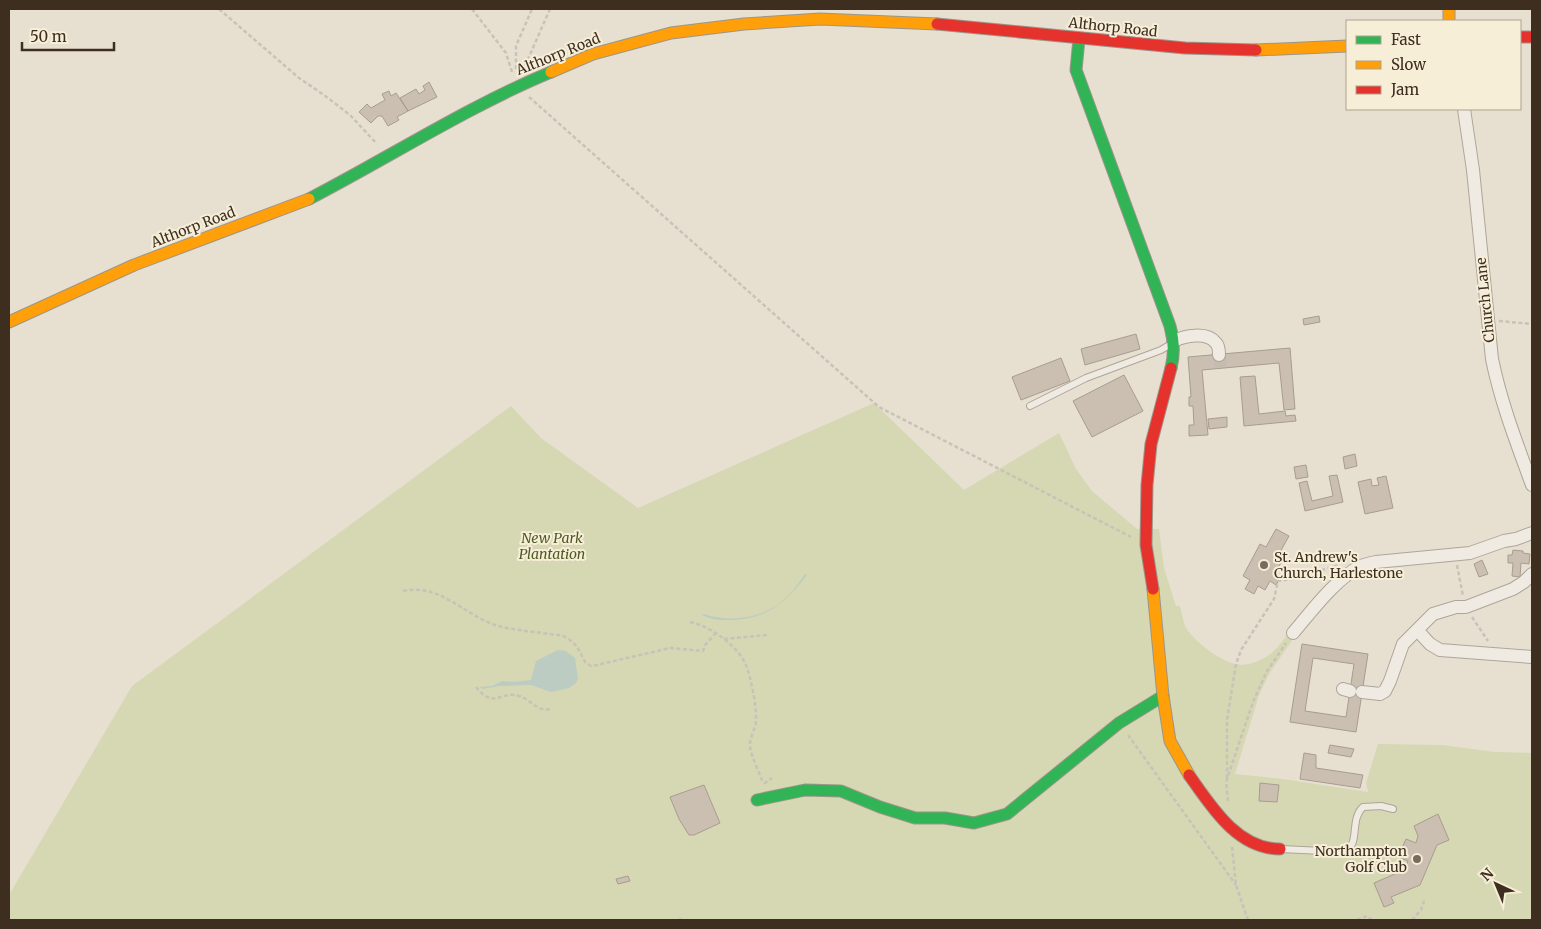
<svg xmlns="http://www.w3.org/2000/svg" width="1541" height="929" font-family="Merriweather,serif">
<rect width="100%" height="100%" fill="#e7e0d1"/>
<!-- green -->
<path fill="#d6d7b3" d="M874,403L964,490L1059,433L1076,469L1092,491L1137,529H1159L1164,568L1176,606H1180C1182,613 1183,622 1186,628C1195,642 1220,661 1236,664C1244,666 1255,663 1262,659C1274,654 1282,642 1289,632L1295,636L1269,674L1259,695L1235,774L1283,779L1368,792L1366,783L1378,744L1442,745L1495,752L1532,753V920H9V895L132,686L511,406L541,438L638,508Z"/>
<!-- water -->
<path fill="#bcccc2" d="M805,574L807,575C784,605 764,621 725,620C716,620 710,619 702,615L704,614C726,622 756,619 776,606C788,598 797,586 805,574Z
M558,650L566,651L575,658L578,678L576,683L569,688L551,692L531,685L499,686L483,689L479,687L492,686L502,681L514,682L531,680L536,661Z"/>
<!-- building -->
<path fill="#cbbfb2" stroke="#a89c90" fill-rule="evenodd" d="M429,82L437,97L408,111L400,98L416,89L419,94L425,90L423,86Z
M389,91L391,96L396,93L408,111L397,117L399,120L388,126L382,116H378L371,123L359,112L367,104L371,108L385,100L382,94Z
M1319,316L1320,322L1304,325L1303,319Z
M1136,334L1140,349L1085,365L1081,349Z
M1290,348L1295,409L1284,410L1279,363L1202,370L1208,435L1189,436V425H1194L1193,406H1189V397H1191L1188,357Z
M1061,358L1070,381L1021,400L1012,377Z
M1124,375L1143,411L1092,437L1073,401Z
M1255,376L1259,414L1285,411L1286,416L1295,415L1296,421L1244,426L1240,377Z
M1227,417V427L1209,429L1208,419Z
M1355,454L1357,466L1345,469L1343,457Z
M1306,465L1308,477L1296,479L1294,467Z
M1337,475L1343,502L1305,511L1299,483L1307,481L1312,501L1333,496L1329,476Z
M1386,476L1393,508L1365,514L1358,482L1371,479L1372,486L1379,485L1377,478Z
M1276,529L1289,536L1279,554L1284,557L1275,574L1281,577L1276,585L1270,581L1265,590L1258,586L1254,594L1245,589L1250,580L1243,576L1260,544L1266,547Z
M1513,550L1523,551V553L1530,554L1529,564L1521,563L1520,577L1512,576L1513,563H1508V555H1512Z
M1482,560L1488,574L1479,577L1474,564Z
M1302,644L1368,654L1356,732L1290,722ZM1313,658L1354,664L1346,717L1305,711Z
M1330,745L1354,749L1351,757L1328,753Z
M1304,753L1316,755V768L1363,775L1360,788L1300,779Z
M1260,783L1279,785L1277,802L1259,801Z
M704,785L720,823L694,835H689L679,819L670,797Z
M1438,814L1449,840L1437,845L1420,885L1391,897L1394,903L1384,907L1374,883L1404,870L1408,861L1398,857L1406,839L1416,843L1418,836L1414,826Z
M628,876L630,881L618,884L616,879Z"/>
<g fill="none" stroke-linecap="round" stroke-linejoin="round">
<!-- street-tunnel -->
<path stroke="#c5bcae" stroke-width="12" stroke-dasharray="12 6" stroke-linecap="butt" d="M1219,355L1221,367"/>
<!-- lane casing -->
<g stroke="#ada599" stroke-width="8">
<path id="lane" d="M1030,406L1086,378L1161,350L1171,344
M1281,849L1344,852C1361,845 1349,820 1363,807L1381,806L1393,809"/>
</g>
<!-- street casing -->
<g stroke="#ada599" stroke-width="14">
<path id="street" d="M1464,109L1473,170L1492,359C1501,403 1517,444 1532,485
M1174,341C1184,336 1207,331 1216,343C1219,346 1219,351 1219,355
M1418,631L1430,644L1440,650L1532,657
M1293,633C1311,612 1336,578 1361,566C1366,564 1371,563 1376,562L1470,553L1504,541L1516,539L1532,533
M1343,689L1350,691
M1362,692L1380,694L1385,691L1390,681L1403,644L1433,614L1456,607H1466L1513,589L1524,582L1532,574"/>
</g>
<!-- fast casing -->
<g stroke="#9c958a" stroke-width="13">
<path id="fast" d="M1079,39L1076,70L1170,326C1174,341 1175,353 1171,368
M309,199C390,157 467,107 551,72
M757,800L805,790L841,791L880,807L915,818H945L974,823L1007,814L1119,723L1163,696"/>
</g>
<!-- slow casing -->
<g stroke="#9c958a" stroke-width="13">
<path id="slow" d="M1449,9V21
M1256,50L1347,46
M551,72L593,54L671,33L744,24L820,19L937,24
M9,322L134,265L309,199
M1153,589L1163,696L1170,741L1189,775"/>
</g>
<!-- jam casing -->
<g stroke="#9c958a" stroke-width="13">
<path id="jam" d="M937,24L1185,48L1256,50
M1520,37H1532
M1153,589L1146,545L1147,485L1151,444L1171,368
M1189,775C1211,806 1237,849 1280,849"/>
</g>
<!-- path -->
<path stroke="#c8c2b9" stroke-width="2.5" stroke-dasharray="4 2.5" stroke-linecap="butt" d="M219,9L299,78L324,95L350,115L377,144
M472,9L506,53L512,72
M525,66L550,9
M516,69V46L532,9
M529,97L879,407L1131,537
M1499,321L1532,324
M1457,565L1463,596
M403,591C437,583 462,612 492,624C510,630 530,631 549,634C555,635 561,634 567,638C577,644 580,652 585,662L591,666L597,665L670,648L703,651L705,645L715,634
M1472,617L1488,641
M690,622C710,626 737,645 746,665C751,678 756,703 756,717C757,728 749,737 750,747C752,758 758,770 762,780L765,783L772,778
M724,639L767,635
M476,687C494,710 501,690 519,696C533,700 535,712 552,709
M1128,735L1236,885
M1227,778V720L1236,664L1241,650L1274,599L1278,581L1292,579L1339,565
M1228,801L1226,782L1253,702L1266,673L1286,643
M1232,847L1236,885L1248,920
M678,920L682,919
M1357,920L1367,916L1372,920
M1412,920L1421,910L1424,901"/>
<!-- lane -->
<use href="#lane" stroke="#efebe3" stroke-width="6"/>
<!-- street -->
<use href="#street" stroke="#efebe3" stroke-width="12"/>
<!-- fast -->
<use href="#fast" stroke="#30b455" stroke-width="11"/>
<!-- slow -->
<use href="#slow" stroke="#ff9f0a" stroke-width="11"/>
<!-- jam -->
<use href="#jam" stroke="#e5322d" stroke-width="11"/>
</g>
<!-- markers -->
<g fill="#786c5e" stroke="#f7eed8" stroke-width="2">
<circle cx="1264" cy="565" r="5"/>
<circle cx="1417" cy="859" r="5"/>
</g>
<g text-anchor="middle" stroke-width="4" stroke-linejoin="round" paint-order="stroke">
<!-- street labels -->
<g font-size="14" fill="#3d2e20" stroke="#f7eed8">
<text transform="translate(1113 27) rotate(6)" y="5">Althorp Road</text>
<text transform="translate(558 54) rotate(-22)" y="5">Althorp Road</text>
<text transform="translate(193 227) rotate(-21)" y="5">Althorp Road</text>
<text transform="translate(1485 300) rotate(-96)" y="5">Church Lane</text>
</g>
<!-- park labels -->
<g font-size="14" font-style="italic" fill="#4d5a26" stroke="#f7eed8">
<text x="552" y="543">New Park<tspan x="552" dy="16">Plantation</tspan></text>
</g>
<!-- poi labels -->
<g font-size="14" fill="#3d2e20" stroke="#f7eed8" text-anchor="start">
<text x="1274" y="562">St. Andrew's<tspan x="1274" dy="16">Church, Harlestone</tspan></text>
<text x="1407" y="856" text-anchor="end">Northampton<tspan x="1407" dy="16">Golf Club</tspan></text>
</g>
</g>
<!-- border -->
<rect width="1541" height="929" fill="none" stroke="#3d2e20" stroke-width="20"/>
<!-- legend -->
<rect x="1346" y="20" width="175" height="90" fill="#f7eed8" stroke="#ada18e"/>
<rect x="1356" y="36" width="25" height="8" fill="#30b455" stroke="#ada18e"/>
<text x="1391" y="45" font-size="15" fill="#3d2e20">Fast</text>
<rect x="1356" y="61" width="25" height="8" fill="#ff9f0a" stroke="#ada18e"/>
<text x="1391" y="70" font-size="15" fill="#3d2e20">Slow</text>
<rect x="1356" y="86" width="25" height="8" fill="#e5322d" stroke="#ada18e"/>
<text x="1391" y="95" font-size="15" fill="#3d2e20">Jam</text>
<!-- north arrow -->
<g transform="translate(1496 884) rotate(316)" stroke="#f7eed8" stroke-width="4" paint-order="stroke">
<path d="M0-4L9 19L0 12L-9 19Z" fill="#3d2e20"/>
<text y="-8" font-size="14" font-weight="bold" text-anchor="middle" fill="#3d2e20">N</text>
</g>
<!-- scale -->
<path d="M22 42v8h92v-8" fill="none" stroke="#3d2e20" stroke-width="2.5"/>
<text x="30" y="42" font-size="15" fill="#3d2e20" stroke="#f7eed8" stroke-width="4" paint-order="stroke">50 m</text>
</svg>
